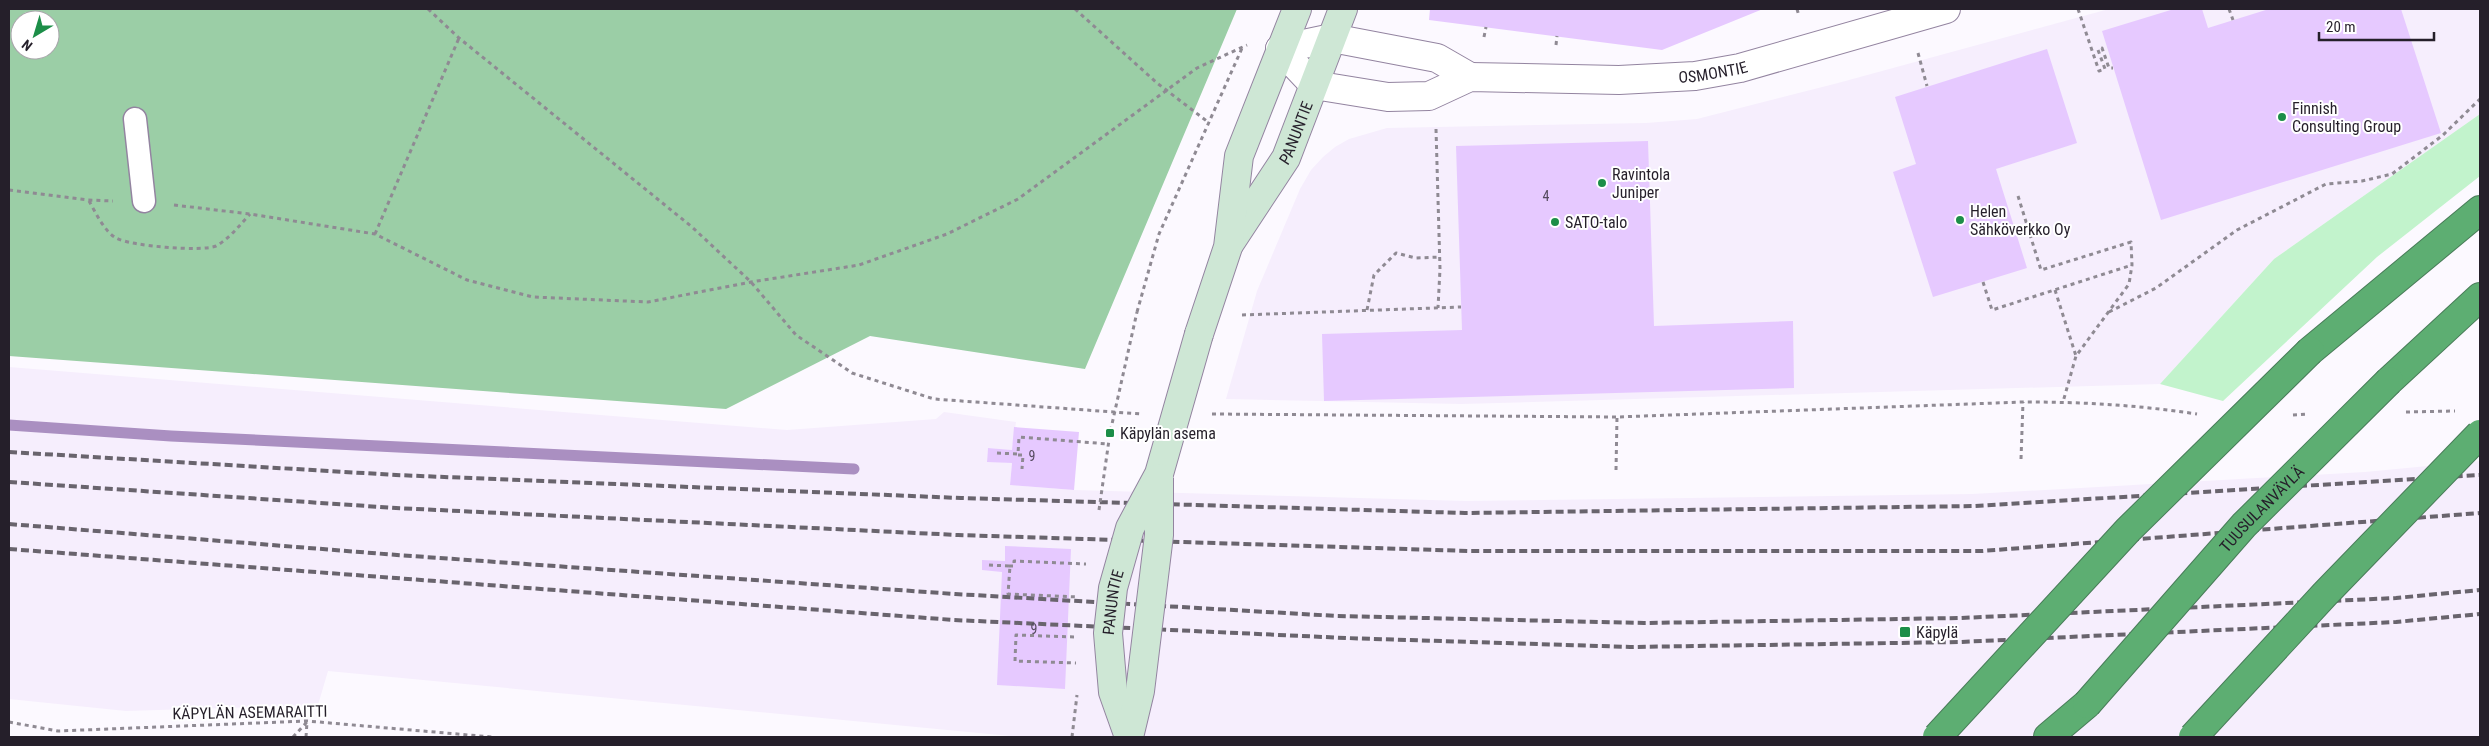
<svg xmlns="http://www.w3.org/2000/svg" width="2489" height="746" font-family="'Roboto Condensed',sans-serif">
<rect width="100%" height="100%" fill="#fcf9ff"/>
<!-- built -->
<path fill="#f6eefd" d="M2109,9H2480V114L2274,259L2160,384L1461,404L1226,399L1257,291L1300,189L1311,170L1323,157L1335,147L1349,139L1387,128L1646,123L1697,119L1838,83Z
M9,367L787,430L936,419L944,412L1016,422L1012,450L988,448L987,461L1012,463L1010,485L1074,490L1466,501L1972,494L2365,472L2480,461V737H1021L328,671L318,705L126,711L9,699Z"/>
<!-- green -->
<path fill="#c2f3cc" d="M2480,114V176L2377,257L2223,401L2160,384L2274,259Z"/>
<!-- forest -->
<path fill="#9bcea6" fill-rule="evenodd" d="M9,9H1237L1085,369L870,336L726,409L9,356ZM20,20H50V50H20Z"/>
<g fill="none" stroke-linecap="round" stroke-linejoin="round">
<!-- stream -->
<path stroke="#aa8fc1" stroke-width="11" d="M9,425L171,436L854,469"/>
</g>
<!-- building -->
<path fill="#e6c9ff" d="M1430,9H1763L1662,50L1429,20Z
M2174,9H2202L2208,28L2269,9H2401L2441,133L2161,220L2102,31Z
M2047,49L2077,143L1996,169L2027,268L1933,297L1893,172L1916,164L1895,97Z
M1648,141L1654,326L1793,321L1794,388L1324,401L1322,334L1462,330L1456,146Z
M1014,427L1079,432L1074,490L1010,485L1012,463L987,462L988,448L1012,450Z
M1005,546L1071,549L1065,689L997,685L1002,572L982,570V560L1005,561Z"/>
<g fill="none" stroke-linecap="round" stroke-linejoin="round">
<!-- lane casing -->
<g stroke="#9384a0" stroke-width="25">
<path id="lane" d="M135,119L144,201"/>
</g>
<!-- street casing -->
<g stroke="#9384a0" stroke-width="30">
<g id="street">
<path id="s1" d="M1280,49L1314,85L1388,97L1429,96L1470,77L1619,80L1695,76L1740,68L1946,9"/>
<path d="M1280,49L1332,38L1437,58L1470,77"/>
</g>
</g>
<!-- secondary casing -->
<g stroke="#9384a0" stroke-width="30">
<g id="secondary">
<path id="s2" d="M1230,243L1286,158L1343,9"/>
<path d="M1199,334L1228,247L1239,156L1297,9"/>
</g>
</g>
<!-- highway casing -->
<g stroke="#497c59" stroke-width="30">
<path id="highway" d="M2310,351L2480,210
M2389,381L2480,297
M2048,737L2087,704"/>
</g>
<!-- path -->
<path stroke="#8f8a93" stroke-width="3" stroke-dasharray="4 4" stroke-linecap="butt" d="M428,9L459,38L692,227L751,282L796,335L852,373L934,399L1141,414
M1075,9L1157,83L1208,122
M1797,9L1799,16
M2078,9L2099,71L2105,69L2098,50L2102,48L2109,68H2113
M2229,9L2233,20
M1484,37L1486,27
M1556,45L1557,36
M1918,53L1927,86
M1436,129L1440,269L1438,308
M9,190L88,200L113,201
M2018,196L2041,270L2131,242L2132,265L2129,284L2076,356L2063,402
M89,201C96,213 104,231 116,238C130,246 202,252 216,246C230,238 239,226 250,214
M174,205L250,214L375,234L467,280L533,297L648,302L751,282L859,265L947,234L1018,199L1197,68L1247,45
M375,234L459,38
M1983,282L1992,310L2132,265
M2055,290L2076,356
M1367,310L1374,275L1396,253L1416,258L1440,257
M1137,312L1159,234L1243,46
M2109,312L2156,288L2237,230L2326,184L2362,181L2392,174L2443,135L2480,99
M1242,315L1461,307
M2406,412L2455,411
M1212,414L1617,417L2023,402C2085,402 2136,405 2197,414
M2293,415L2307,414
M997,453L1018,454L1019,437L1108,444
M1018,455H1023L1022,469
M2021,459L2023,402
M1616,470L1617,417
M989,565L1010,566L1008,594L1078,597
M1009,566H1014V561L1086,564
M1074,637L1016,635L1015,661L1076,663
M9,722L58,731L307,721L492,737
M293,737L307,722
M306,737L307,722"/>
<!-- lane -->
<use href="#lane" stroke="#fff" stroke-width="22"/>
<!-- street -->
<use href="#street" stroke="#fff" stroke-width="28"/>
<!-- secondary -->
<use href="#secondary" stroke="#cee7d5" stroke-width="28"/>
<!-- highway -->
<use href="#highway" stroke="#5dae72" stroke-width="28"/>
<!-- rail -->
<path stroke="#69646d" stroke-width="4" stroke-dasharray="8 4" stroke-linecap="butt" d="M9,452L396,475L961,498L1465,513L1975,506L2480,475
M9,482L396,508L958,535L1468,551H1982L2480,513
M9,524L397,555L955,594L1337,616L1644,623L1961,618L2396,598L2480,590
M9,549L954,620L1346,638L1630,647L1960,642L2396,622L2480,614"/>
<!-- secondary-bridge casing -->
<g stroke="#9384a0" stroke-width="30" stroke-linecap="butt">
<g id="secondary-bridge">
<path id="s3" d="M1129,737L1113,692L1108,633L1113,588L1130,528L1159,474L1199,334"/>
<path d="M1129,737L1140,691L1159,535V478"/>
</g>
</g>
<!-- highway-bridge casing -->
<g stroke="#497c59" stroke-width="30" stroke-linecap="butt">
<g id="highway-bridge">
<path id="s4" d="M2087,704L2244,525L2389,381"/>
<path d="M1937,737L2128,530L2310,351"/>
<path d="M2193,737L2325,594L2480,434"/>
</g>
</g>
<!-- path-bridge -->
<path stroke="#8f8a93" stroke-width="3" stroke-dasharray="4 4" stroke-linecap="butt" d="M1099,510L1110,433L1137,312
M1072,737L1077,695"/>
<!-- secondary-bridge -->
<use href="#secondary-bridge" stroke="#cee7d5" stroke-width="28"/>
<!-- highway-bridge -->
<use href="#highway-bridge" stroke="#5dae72" stroke-width="28"/>
</g>
<!-- markers -->
<g fill="#1c8e48" stroke="#fff" stroke-width="2">
<circle cx="2282" cy="117" r="5"/>
<circle cx="1602" cy="183" r="5"/>
<circle cx="1960" cy="220" r="5"/>
<circle cx="1555" cy="222" r="5"/>
<rect x="1105" y="428" width="10" height="10" rx="2.5"/>
<rect x="1899" y="626" width="12" height="12" rx="2.5"/>
</g>
<g text-anchor="middle" stroke-width="4" stroke-linejoin="round" paint-order="stroke">
<!-- number labels -->
<g font-size="14" fill="#554a5f">
<text x="1546" y="201">4</text>
<text x="1032" y="461">9</text>
<text x="1034" y="634">9</text>
</g>
<!-- street labels -->
<g font-size="16" fill="#251f2a" stroke="#fff">
<text dy="6" stroke="none"><textPath href="#s1" startOffset="454">OSMONTIE</textPath></text>
<text dy="6" stroke="none"><textPath href="#s2" startOffset="129">PANUNTIE</textPath></text>
<text dy="6" stroke="none"><textPath href="#s4" startOffset="262">TUUSULANVÄYLÄ</textPath></text>
<text dy="6" stroke="none"><textPath href="#s3" startOffset="138">PANUNTIE</textPath></text>
<text transform="translate(250 712) rotate(-1)" y="6">KÄPYLÄN ASEMARAITTI</text>
</g>
<!-- poi labels -->
<g font-size="16" fill="#251f2a" stroke="#fff" text-anchor="start">
<text x="2292" y="114">Finnish<tspan x="2292" dy="18">Consulting Group</tspan></text>
<text x="1612" y="180">Ravintola<tspan x="1612" dy="18">Juniper</tspan></text>
<text x="1970" y="217">Helen<tspan x="1970" dy="18">Sähköverkko Oy</tspan></text>
<text x="1565" y="228">SATO-talo</text>
<text x="1120" y="439">Käpylän asema</text>
<text x="1916" y="638">Käpylä</text>
</g>
</g>
<!-- border -->
<rect width="2489" height="746" fill="none" stroke="#251f2a" stroke-width="20"/>
<!-- north arrow -->
<g transform="translate(35 35) rotate(218)"><circle r="24" fill="#ffffff" stroke="#a8a5aa"/>
<path d="M0-4L9 19L0 12L-9 19Z" fill="#1c8e48"/>
<text y="-8" font-size="14" font-weight="bold" text-anchor="middle" fill="#251f2a">N</text>
</g>
<!-- scale -->
<path d="M2319 32v8h115v-8" fill="none" stroke="#251f2a" stroke-width="2.5"/>
<text x="2326" y="32" font-size="15" fill="#251f2a" stroke="#ffffff" stroke-width="4" paint-order="stroke">20 m</text>
</svg>
